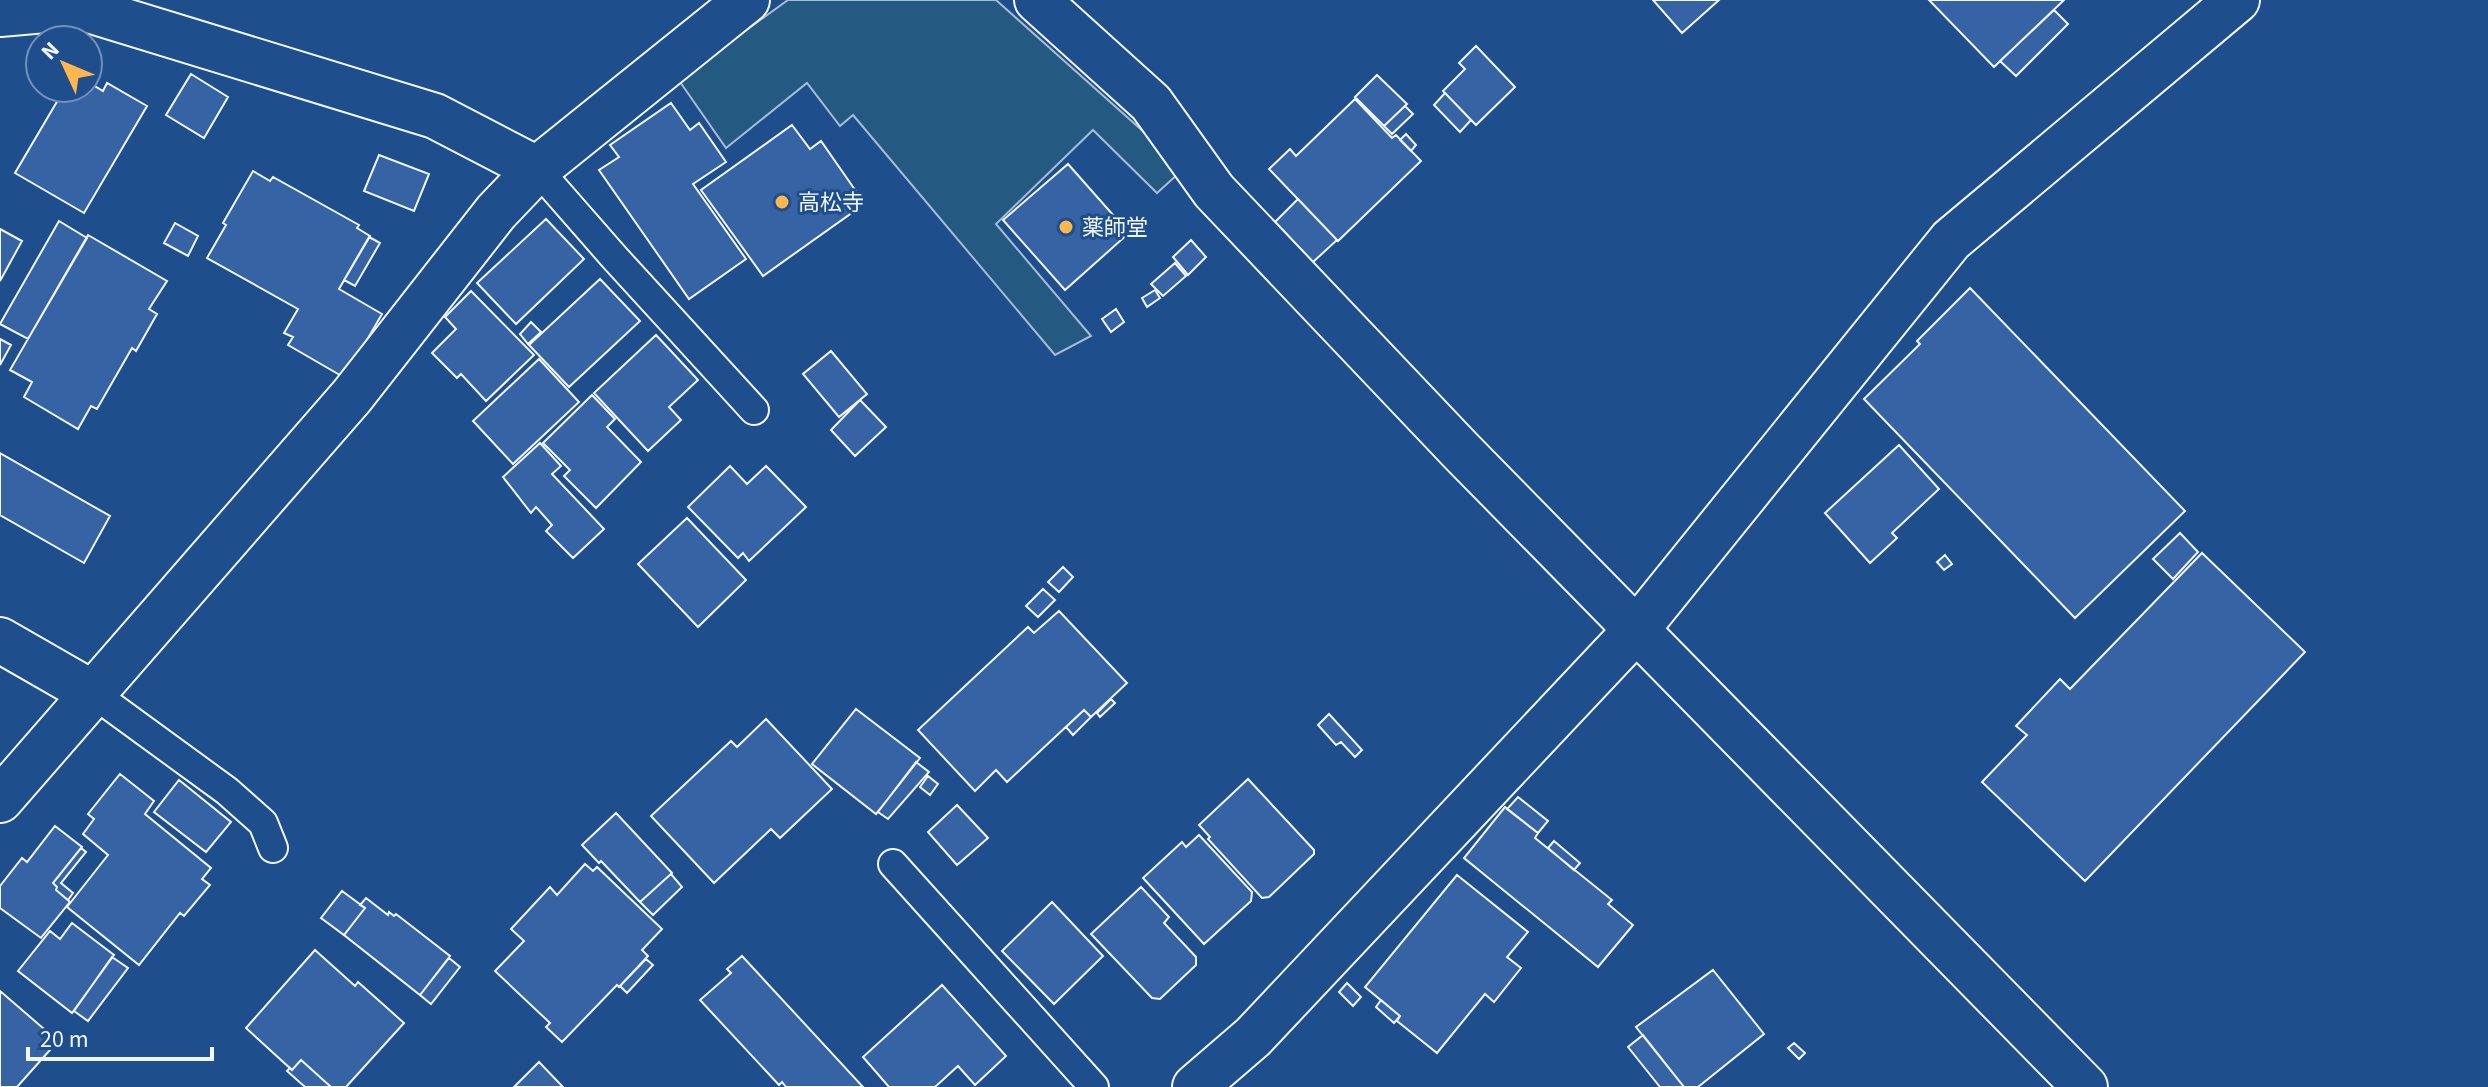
<svg xmlns="http://www.w3.org/2000/svg" width="2488" height="1087" font-family="'Source Sans 3','Noto Sans JP',sans-serif">
<rect width="100%" height="100%" fill="#1f4e8c"/>
<!-- green -->
<path fill="#245a82" stroke="#a8bbd7" stroke-width="2" d="M788,0H996L1155,142L1179,173L1157,193L1093,130L996,224L1091,336L1055,355L853,115L840,126L807,83L726,148L678,79Z"/>
<!-- building -->
<path fill="#3563a3" stroke="#f2f6ff" stroke-width="2" d="M1653,0H1719L1682,33Z
M1929,0H2064L1994,67Z
M2054,10L2068,24L2016,76L2000,61Z
M1476,46L1515,87L1476,125L1443,91L1465,69L1459,63Z
M191,74L228,97L204,138L166,115Z
M1377,75L1407,104L1384,126L1355,97Z
M88,82L103,91L107,83L147,106L84,213L15,173L65,88H88Z
M1445,93L1471,120L1460,132L1434,105Z
M1355,99L1392,138L1396,135L1421,161L1338,241L1269,169L1290,149L1296,156Z
M671,103L690,130L699,123L726,162L693,184L746,259L689,299L599,170L619,157L610,145Z
M1405,106L1413,114L1392,134L1384,126Z
M792,125L810,149L821,141L860,197L848,207L853,212L763,276L701,190Z
M1406,134L1416,145L1411,151L1400,140Z
M379,155L429,174L414,211L364,191Z
M1068,164L1129,233L1065,290L1003,220Z
M253,171L270,181L273,177L359,225L357,228L370,236L339,289L382,314L345,378L288,345L293,337L284,333L298,309L207,258L226,225L223,223Z
M1298,199L1337,240L1313,262L1275,222Z
M546,219L584,259L516,324L477,283Z
M59,221L87,238L28,339L0,324Z
M175,223L198,236L188,256L164,243Z
M0,229L22,241L0,281Z
M88,235L167,281L149,309L157,314L136,351L132,348L97,409L91,406L78,429L24,397L32,382L10,370Z
M369,237L380,243L355,286L344,280Z
M1191,240L1206,257L1188,275L1173,257Z
M1175,263L1186,276L1163,296L1151,284Z
M600,279L640,321L569,387L529,345Z
M1970,288L2185,511L2075,618L1864,399L1920,344L1917,341Z
M1155,290L1160,298L1147,307L1142,298Z
M471,291L534,355L486,401L461,374L457,378L432,353L456,329L445,317Z
M1116,309L1124,322L1111,332L1102,319Z
M531,322L541,332L528,344L520,334Z
M656,335L698,380L669,407L681,420L648,451L594,393Z
M0,339L11,345L0,365Z
M831,351L867,394L839,417L803,374Z
M539,359L579,402L513,464L473,421Z
M592,395L615,419L607,427L641,462L596,508L564,476L570,470L543,443Z
M860,400L886,427L855,456L831,430Z
M540,443L561,466L552,474L604,529L573,558L546,531L552,525L536,507L531,513L503,477Z
M1899,445L1939,489L1892,533L1897,538L1870,563L1825,513Z
M0,453L110,516L84,563L0,515Z
M730,466L747,484L766,466L806,507L749,561L743,553L738,558L688,507Z
M687,518L746,580L698,627L638,564Z
M2180,533L2198,552L2173,579L2153,559Z
M2202,553L2305,652L2085,881L1982,782L2027,735L2016,726L2060,679L2070,689Z
M1945,555L1952,564L1944,570L1937,562Z
M1063,567L1073,577L1059,592L1048,582Z
M1043,589L1055,600L1038,617L1026,606Z
M1059,611L1127,683L1091,717L1084,710L1007,782L996,770L975,791L918,730L1028,627L1034,633Z
M1111,699L1115,703L1100,717L1097,713Z
M856,709L920,758L876,814L812,764Z
M1084,710L1091,717L1073,735L1066,727Z
M1329,714L1362,750L1355,757L1341,742L1336,745L1318,725Z
M766,719L832,789L780,838L771,829L714,883L651,816L731,741L737,747Z
M916,762L929,772L888,819L878,812Z
M120,774L154,801L145,814L211,868L202,879L210,885L184,916L180,913L139,965L67,907L108,855L83,834L94,819L88,814Z
M928,776L938,784L930,795L920,787Z
M1248,779L1314,850V854L1269,897L1262,898L1208,839L1210,837L1199,825Z
M179,780L231,822L206,852L154,812Z
M1518,797L1548,821L1538,833L1507,809Z
M957,805L988,838L957,865L928,832Z
M1505,807L1538,833L1535,838L1612,900L1608,904L1633,925L1598,967L1464,858Z
M616,813L672,873L640,902L601,861L599,863L582,845Z
M55,826L82,847L53,883L57,887L56,890L70,902L41,938L0,908V886L22,858L27,862Z
M1199,835L1252,892L1251,901L1204,944L1143,878L1182,842L1186,847Z
M1554,841L1580,863L1574,870L1548,848Z
M81,848L86,852L61,883L73,893L68,900L56,890L57,887L53,883Z
M585,864L593,871L597,867L662,929L642,950L648,956L619,987L617,985L562,1042L546,1027L550,1023L495,971L524,941L511,929L550,887L557,895Z
M671,874L682,887L653,915L640,902Z
M1457,875L1528,932L1507,957L1521,968L1494,1002L1485,994L1437,1053L1397,1021L1400,1016L1365,987Z
M1141,887L1169,917L1164,923L1196,957V965L1160,999L1152,998L1091,934Z
M342,891L365,908L344,935L321,918Z
M366,898L388,915L389,912L394,916L396,914L450,956L420,995L344,935L365,908L360,905Z
M1052,902L1103,956L1054,1004L1002,951Z
M72,923L114,955L72,1013L18,971L50,931L60,939Z
M315,950L355,986L358,982L404,1023L346,1087H331L301,1060L292,1070L246,1028Z
M742,956L863,1087H786L782,1082L779,1085L700,1000L731,973L727,969Z
M112,957L128,968L88,1021L74,1011Z
M449,958L460,967L431,1004L420,995Z
M646,959L653,965L627,993L620,986Z
M1713,970L1764,1034L1698,1087H1684L1636,1027Z
M1347,983L1361,997L1353,1006L1339,992Z
M942,985L1006,1056L975,1085L958,1066L935,1087H889L863,1057Z
M0,991L58,1041L17,1087H0Z
M1381,1000L1400,1016L1394,1023L1376,1007Z
M1643,1035L1684,1087H1660L1628,1047Z
M1794,1043L1805,1053L1799,1059L1788,1048Z
M301,1060L331,1087H305L287,1071L290,1068L292,1070Z
M539,1062L563,1087H514Z"/>
<g fill="none" stroke-linecap="round" stroke-linejoin="round">
<!-- service casing -->
<g stroke="#f2f6ff" stroke-width="32">
<path id="service" d="M537,169L614,257L754,410
M94,694L227,791L263,823L273,848
M893,864L1094,1087"/>
</g>
<!-- minor casing -->
<g stroke="#f2f6ff" stroke-width="48">
<path id="minor" d="M1037,0L1151,103L1214,191L1461,451L2085,1087
M0,14L79,7L435,116L537,169
M0,640L94,694
M0,800L352,396L496,212L537,169L747,0
M1195,1087L1253,1037L1637,629L1951,240L2237,0"/>
</g>
<!-- service -->
<use href="#service" stroke="#1f4e8c" stroke-width="28"/>
<!-- minor -->
<use href="#minor" stroke="#1f4e8c" stroke-width="44"/>
</g>
<!-- markers -->
<g fill="#ffb74d" stroke="#1f4e8c" stroke-width="3">
<circle cx="782" cy="202" r="8"/>
<circle cx="1066" cy="227" r="8"/>
</g>
<g text-anchor="middle" stroke-width="6" stroke-linejoin="round" paint-order="stroke">
<!-- poi labels -->
<g font-size="22" fill="#f2f6ff" stroke="#1f4e8c" text-anchor="start">
<text x="798" y="210">高松寺</text>
<text x="1082" y="235">薬師堂</text>
</g>
</g>
<!-- north arrow -->
<g transform="translate(64 64) rotate(314)"><circle r="38" fill="#1f4e8c" stroke="#7391ba" stroke-width="2"/>
<path d="M0-6L14 30L0 20L-14 30Z" fill="#ffb74d"/>
<text y="-12" font-size="22" font-weight="bold" text-anchor="middle" fill="#f2f6ff">N</text>
</g>
<!-- scale -->
<path d="M28 1047v12h184v-12" fill="none" stroke="#f2f6ff" stroke-width="4"/>
<text x="40" y="1047" font-size="24" fill="#f2f6ff" stroke="#1f4e8c" stroke-width="6" paint-order="stroke">20 m</text>
</svg>
